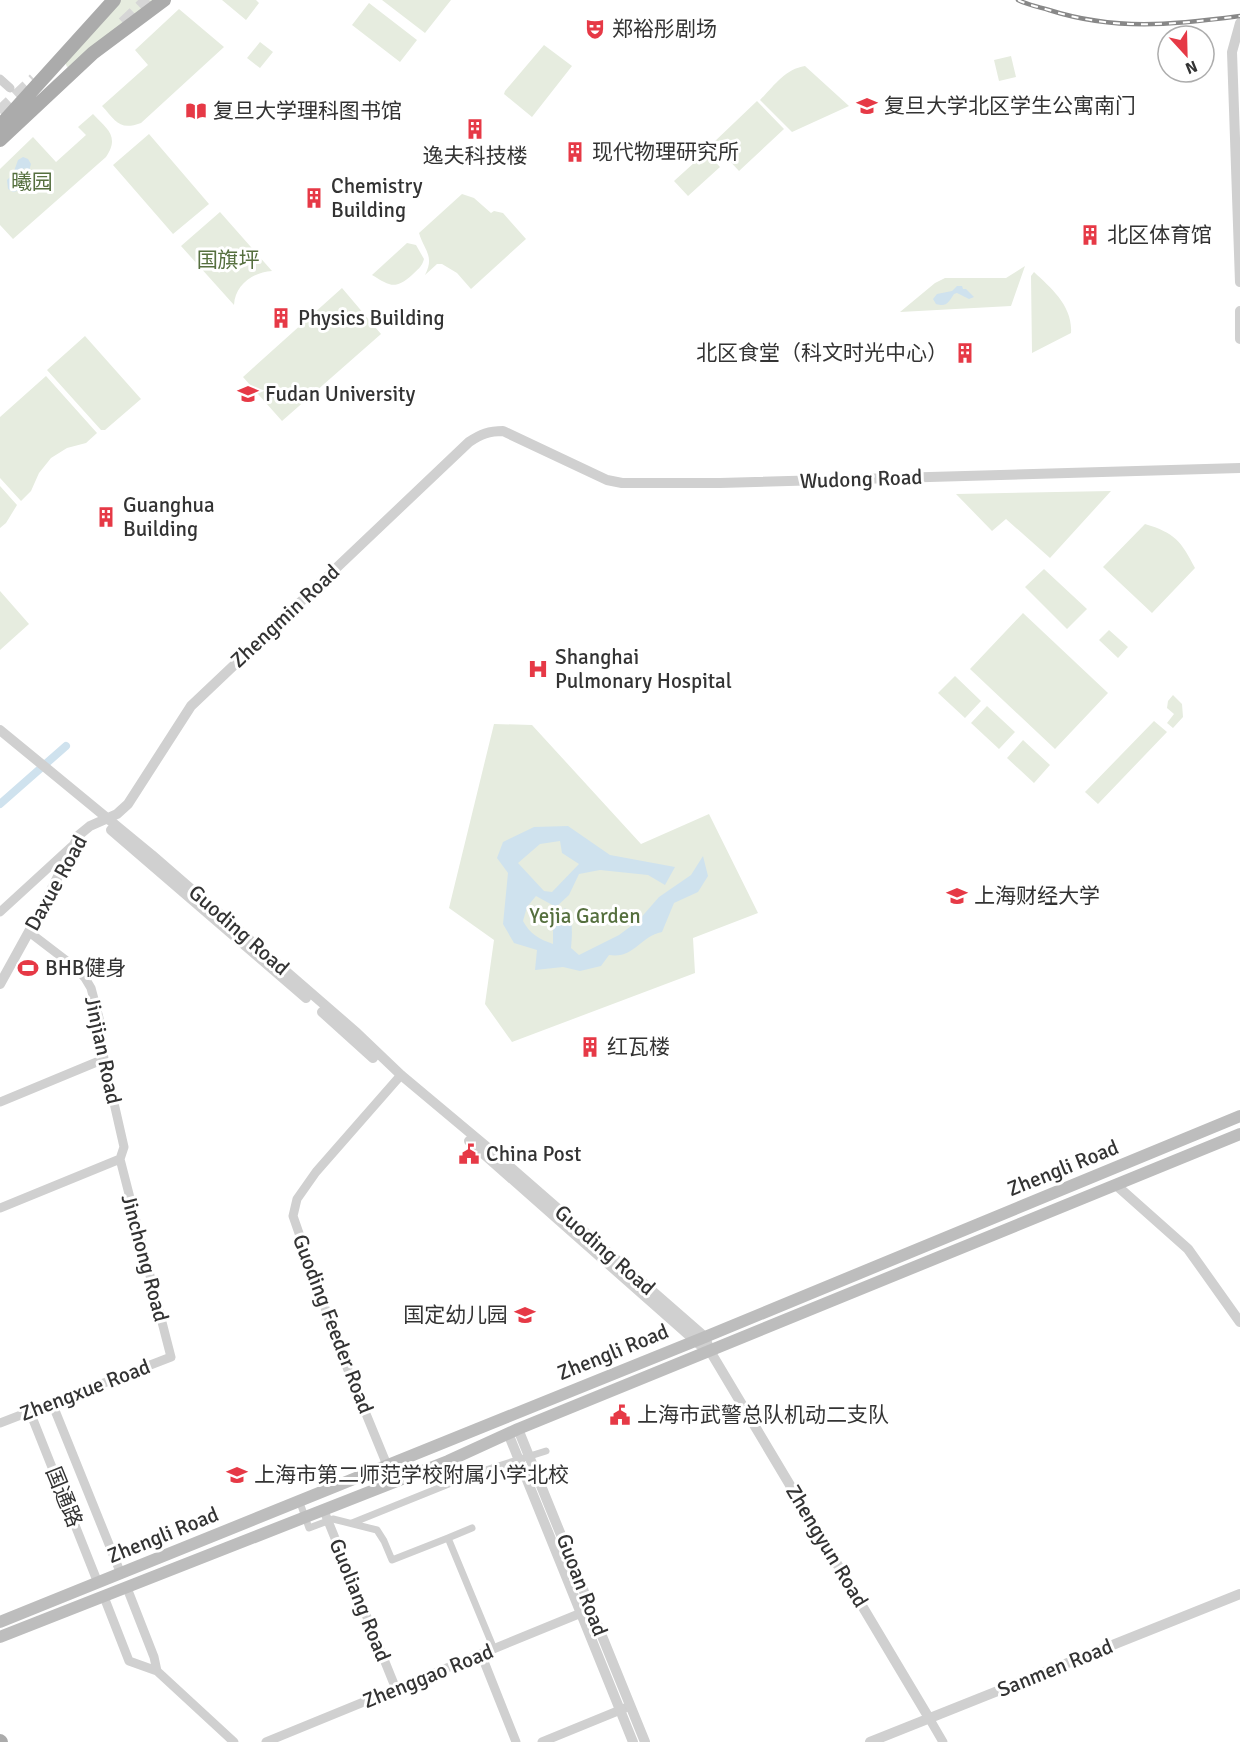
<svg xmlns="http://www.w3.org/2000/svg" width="1240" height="1742" font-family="Signika,'Noto Sans SC',sans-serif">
<rect width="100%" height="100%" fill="#fff"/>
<!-- green -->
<path fill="#e6ecdf" d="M120,0H153L72,66L67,67L65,62Z
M222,0H256L259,3L246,20Z
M382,0H451L425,33Z
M369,3L417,40L400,62L352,25Z
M179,9L224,47L141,123C119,131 116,121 102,106L148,65L135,50Z
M260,42L273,52L260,68L247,58Z
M544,45L572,66L532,117L504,94L505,91Z
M1011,56L1016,77L999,81L994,60Z
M805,66L849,106L792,132L760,100C774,86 785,69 805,66Z
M757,101L784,129L739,171L713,143Z
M93,114C107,129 120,136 106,157L13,239L0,225V169L33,137L56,162L86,135L78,127Z
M149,134L209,204L173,234L113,165Z
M706,152L720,167L688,196L674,181Z
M462,194L474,198L491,213L494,211L503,213L526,239L471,289L457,273L442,264H437L425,275C435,256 424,250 419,233Z
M220,212L272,271C253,272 235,285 234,305L181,246Z
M407,243L416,245L424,259C422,267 417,270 412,275C395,290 390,286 372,275Z
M1025,266L1011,306L900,312L935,283L945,278H1006Z
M1034,272C1051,288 1073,306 1071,333L1032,353L1031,276Z
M342,288L381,334L282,421L243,377Z
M85,336L141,399L105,430H101L47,370Z
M46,376L97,433L86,443L67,448L51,458L39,473L31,491L21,501L0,478V417Z
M0,486L17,505L6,523L0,528Z
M1111,491L1050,558L1006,519L992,531L956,494Z
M1145,524C1175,533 1181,541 1195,568L1152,613L1103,567Z
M1044,569L1087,609L1067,629L1025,587Z
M0,591L29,624L0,650Z
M1023,613L1108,693L1055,749L970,669Z
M1109,630L1128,647L1118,658L1099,640Z
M955,676L981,701L965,718L938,693Z
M1173,695L1182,704L1183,717L1173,728L1167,723L1174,714L1167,708L1168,701Z
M987,706L1015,732L999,749L971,723Z
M1154,721L1167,732L1098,804L1085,792Z
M494,724L532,725L641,844L709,814L758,913L693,938L695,973L512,1042L485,1004L494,940L449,908Z
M1023,740L1050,765L1034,783L1007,758Z"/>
<!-- water -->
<path fill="#cfe2ee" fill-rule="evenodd" d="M23,157L28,159L31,164L29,171L25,168L20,173L22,177L20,181L25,189L13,192L8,189L7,180L13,174L18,160Z
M957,286H962L963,289H966L974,297L969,299L957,293L954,294C948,303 947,307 936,304L933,299L937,294L952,291Z
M568,826L610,855L675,867L665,885L648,875L600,870L579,874L569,895L556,907L536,896L527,907L523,921C530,934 539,939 553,944V919L565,908C574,917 572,936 571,948L579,955L619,935L638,921L659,897L691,875L703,856L708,876L698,892L674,903L662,932C639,937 634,959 609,955L601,966L580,971L563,967L535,970L537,950L514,943L503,924L508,873L497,858L503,842L534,827ZM560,841L562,853L579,864L552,892L544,891L518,863L540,844Z"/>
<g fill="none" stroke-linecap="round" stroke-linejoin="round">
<!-- canal -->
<path stroke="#cfe2ee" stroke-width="8" d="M0,804L66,746"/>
<!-- trunk-tunnel -->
<path stroke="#d6d6d6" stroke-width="15" stroke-dasharray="15 8" stroke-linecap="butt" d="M124,24L149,0
M0,113L35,80"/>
<!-- pedestrian -->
<path stroke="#d0d0d0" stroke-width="7" d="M299,1500L309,1528L333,1519L377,1530L384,1541L392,1560L448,1538L494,1649
M352,1523L476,1473L546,1451
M448,1538L472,1528"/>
<!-- minor -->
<path stroke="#d0d0d0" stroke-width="9" d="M0,79L10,88
M0,912L71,847
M29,932L76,968L85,978L91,988L99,1018L104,1059L124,1147L120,1159
M0,1102L104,1059
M0,1208L120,1159
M52,1403L121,1574
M30,1412L98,1583
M0,1423L171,1357L120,1159
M387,1465L339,1348L293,1216L297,1199L316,1172L401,1075
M324,1511L396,1689
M127,1588L154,1657L157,1671
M104,1597L129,1661L157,1671L234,1742
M481,1654L516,1742
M929,1718L943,1742
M266,1742L586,1611
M542,1742L630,1706"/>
<!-- tertiary -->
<path stroke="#d0d0d0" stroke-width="10" d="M1240,23L1232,52L1240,282
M1240,311V339
M0,730L152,855L357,1033L401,1075L493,1152L705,1337L710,1351L929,1718
M111,830L306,998
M0,984L42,908L79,835L90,826L117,814L128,804L191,706L469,442C481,434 489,431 503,431L607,480L622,483H720L1240,468
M322,1012L373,1058
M469,1141L700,1345
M1116,1185L1188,1249L1240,1322
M518,1429L645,1742
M508,1433L633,1742
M870,1742L1240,1594"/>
<!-- secondary -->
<path stroke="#bdbdbd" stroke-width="12" d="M0,1622L705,1337L1240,1116
M0,1637L448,1461L518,1429L1240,1134"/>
<!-- primary -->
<path stroke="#ababab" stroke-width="14" d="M0,126L114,0
M0,140L93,53L164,0
M0,1741L1,1742"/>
<!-- rail casing -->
<g stroke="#888" stroke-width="4.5">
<path id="rail" d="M1018,0C1028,5 1039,7 1049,10C1115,31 1173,25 1240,16"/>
</g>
<!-- rail -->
<use href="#rail" stroke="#fff" stroke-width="2" stroke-dasharray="7" stroke-linecap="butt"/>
</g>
<!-- icons -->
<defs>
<g id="theatre-bare" transform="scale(1.62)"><path d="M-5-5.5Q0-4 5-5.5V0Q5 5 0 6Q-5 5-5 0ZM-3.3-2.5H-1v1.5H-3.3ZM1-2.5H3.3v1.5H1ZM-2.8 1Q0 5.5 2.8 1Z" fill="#e63946" stroke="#fff" stroke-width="2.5" paint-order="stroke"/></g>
<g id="school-bare" transform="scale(1.62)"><path d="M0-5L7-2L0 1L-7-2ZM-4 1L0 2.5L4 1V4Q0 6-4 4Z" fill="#e63946" stroke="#fff" stroke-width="2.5" paint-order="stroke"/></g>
<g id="library-bare" transform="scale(1.62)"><path d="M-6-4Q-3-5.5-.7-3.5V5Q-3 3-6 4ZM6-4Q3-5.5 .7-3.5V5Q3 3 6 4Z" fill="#e63946" stroke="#fff" stroke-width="2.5" paint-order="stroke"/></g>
<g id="building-bare" transform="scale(1.62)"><path d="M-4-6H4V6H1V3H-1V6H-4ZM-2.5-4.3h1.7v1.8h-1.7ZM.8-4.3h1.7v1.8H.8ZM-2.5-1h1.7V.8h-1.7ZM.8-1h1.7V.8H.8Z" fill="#e63946" stroke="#fff" stroke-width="2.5" paint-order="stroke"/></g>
<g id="university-bare" transform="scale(1.62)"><path d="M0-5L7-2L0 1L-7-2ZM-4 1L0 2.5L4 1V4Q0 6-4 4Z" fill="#e63946" stroke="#fff" stroke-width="2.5" paint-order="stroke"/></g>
<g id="hospital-bare" transform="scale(1.62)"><path d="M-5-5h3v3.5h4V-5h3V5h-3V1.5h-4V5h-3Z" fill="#e63946" stroke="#fff" stroke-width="2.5" paint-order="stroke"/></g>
<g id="stadium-bare" transform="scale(1.62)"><path d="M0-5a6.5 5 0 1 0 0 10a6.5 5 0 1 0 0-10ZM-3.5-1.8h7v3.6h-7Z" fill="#e63946" stroke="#fff" stroke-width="2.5" paint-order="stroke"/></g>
<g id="civic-bare" transform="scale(1.62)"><path d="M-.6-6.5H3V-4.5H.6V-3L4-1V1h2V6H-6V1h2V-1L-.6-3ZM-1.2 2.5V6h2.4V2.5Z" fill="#e63946" stroke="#fff" stroke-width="2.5" paint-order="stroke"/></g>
</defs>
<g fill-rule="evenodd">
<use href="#theatre-bare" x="595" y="29"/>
<use href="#school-bare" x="867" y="106"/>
<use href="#library-bare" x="196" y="111"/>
<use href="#building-bare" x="475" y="129"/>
<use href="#building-bare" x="575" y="152"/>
<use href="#building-bare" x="314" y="198"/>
<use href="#building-bare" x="1090" y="235"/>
<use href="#building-bare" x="281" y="318"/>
<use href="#building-bare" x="965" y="353"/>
<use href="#university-bare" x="248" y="394"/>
<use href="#building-bare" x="106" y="517"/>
<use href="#hospital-bare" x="538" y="669"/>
<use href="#university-bare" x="957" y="896"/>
<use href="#stadium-bare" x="28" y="968"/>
<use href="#building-bare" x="590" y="1047"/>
<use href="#civic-bare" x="469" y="1154"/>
<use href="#school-bare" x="525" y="1315"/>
<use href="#civic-bare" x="620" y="1415"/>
<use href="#school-bare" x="237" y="1475"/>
</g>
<g text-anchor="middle" stroke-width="6" stroke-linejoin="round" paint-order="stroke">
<!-- poi labels -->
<g font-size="21" fill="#333" stroke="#fff" text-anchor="start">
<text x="612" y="36">郑裕彤剧场‌</text>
<text x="884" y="113">复旦大学北区学生公寓南门</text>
<text x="213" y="118">复旦大学理科图书馆</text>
<text x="592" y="159">现代物理研究所</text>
<text x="475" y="163" text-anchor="middle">逸夫科技楼</text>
<text x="331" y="193">Chemistry<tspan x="331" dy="24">Building</tspan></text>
<text x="1107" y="242">北区体育馆</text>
<text x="298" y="325">Physics Building</text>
<text x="948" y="360" text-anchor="end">北区食堂（科文时光中心）</text>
<text x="265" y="401">Fudan University</text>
<text x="123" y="512">Guanghua<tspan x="123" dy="24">Building</tspan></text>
<text x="555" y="664">Shanghai<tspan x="555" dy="24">Pulmonary Hospital</tspan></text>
<text x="974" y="903">上海财经大学</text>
<text x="45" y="975">BHB健身</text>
<text x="607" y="1054">红瓦楼</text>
<text x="486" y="1161">China Post</text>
<text x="508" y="1322" text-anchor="end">国定幼儿园</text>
<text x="637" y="1422">上海市武警总队机动二支队</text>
<text x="254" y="1482">上海市第二师范学校附属小学北校</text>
</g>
<!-- park labels -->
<g font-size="21" fill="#56703f" stroke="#fff">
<text x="32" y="189">曦园</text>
<text x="228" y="267">国旗坪</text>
<text x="585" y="923">Yejia Garden</text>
</g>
<!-- street labels -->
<g font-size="21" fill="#333" stroke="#fff">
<text transform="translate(861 479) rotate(-2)" y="7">Wudong Road</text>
<text transform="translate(285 616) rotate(-43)" y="7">Zhengmin Road</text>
<text transform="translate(56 883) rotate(-61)" y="7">Daxue Road</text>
<text transform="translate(239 930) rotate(41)" y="7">Guoding Road</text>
<text transform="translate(103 1050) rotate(78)" y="7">Jinjian Road</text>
<text transform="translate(1063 1168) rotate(-22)" y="7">Zhengli Road</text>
<text transform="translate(605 1250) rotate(41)" y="7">Guoding Road</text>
<text transform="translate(145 1258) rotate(75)" y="7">Jinchong Road</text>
<text transform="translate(333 1324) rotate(69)" y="7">Guoding Feeder Road</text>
<text transform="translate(613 1352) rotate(-22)" y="7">Zhengli Road</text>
<text transform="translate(85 1390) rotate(-21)" y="7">Zhengxue Road</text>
<text transform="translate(64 1497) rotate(68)" y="7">国通路</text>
<text transform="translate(163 1535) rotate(-22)" y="7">Zhengli Road</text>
<text transform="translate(827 1546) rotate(59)" y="7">Zhengyun Road</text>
<text transform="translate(582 1585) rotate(69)" y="7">Guoan Road</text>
<text transform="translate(360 1600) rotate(68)" y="7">Guoliang Road</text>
<text transform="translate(1055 1668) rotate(-22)" y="7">Sanmen Road</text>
<text transform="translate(428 1676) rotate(-22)" y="7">Zhenggao Road</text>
</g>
</g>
<!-- north arrow -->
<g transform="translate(1186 54) rotate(158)"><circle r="28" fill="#ffffff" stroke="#adadad" stroke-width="1.5"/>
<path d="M0-4.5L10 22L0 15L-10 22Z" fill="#e63946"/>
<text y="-9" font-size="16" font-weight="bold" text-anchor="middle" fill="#333333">N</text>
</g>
</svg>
